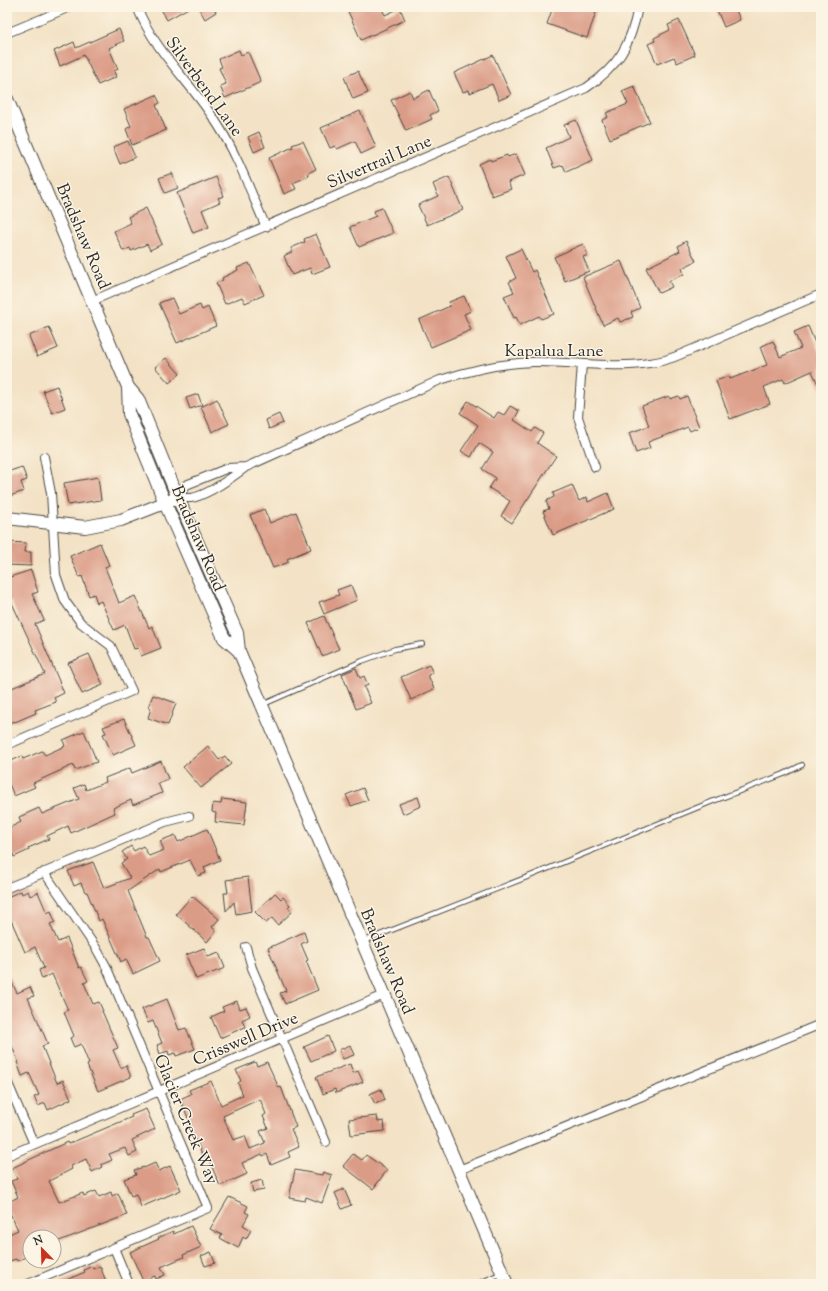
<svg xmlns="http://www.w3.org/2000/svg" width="828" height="1291" font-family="'Sorts Mill Goudy',serif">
<rect width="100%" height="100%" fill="#fcf5e5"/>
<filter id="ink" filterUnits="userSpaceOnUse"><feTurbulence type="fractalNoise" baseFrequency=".025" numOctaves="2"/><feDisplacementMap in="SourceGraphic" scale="8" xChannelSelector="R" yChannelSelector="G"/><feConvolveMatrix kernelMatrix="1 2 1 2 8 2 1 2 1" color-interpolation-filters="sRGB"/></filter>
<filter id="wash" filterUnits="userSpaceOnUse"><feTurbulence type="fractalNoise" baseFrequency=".012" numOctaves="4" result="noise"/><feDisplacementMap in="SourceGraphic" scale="16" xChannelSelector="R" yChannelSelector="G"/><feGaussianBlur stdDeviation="0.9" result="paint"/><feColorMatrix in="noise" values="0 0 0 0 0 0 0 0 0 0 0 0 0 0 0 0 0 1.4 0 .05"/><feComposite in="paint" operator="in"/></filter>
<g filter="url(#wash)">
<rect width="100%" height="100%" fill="#f3e2c5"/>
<g id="blocks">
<!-- building -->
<path fill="#db9c87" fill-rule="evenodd" d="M160,7H190L167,20Z
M198,7H213L216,12L205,19Z
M346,7H381L385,15L400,8L405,20L361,40Z
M553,7H574L583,10L584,7H598L587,38L547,24Z
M724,7H735L740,20L724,27L717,10Z
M679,20L695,55L677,63L674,57L657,64L648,44L655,41L654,38L670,30L668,25Z
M119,29L124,41L109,48L118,69L114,71L116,77L98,85L84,55L60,66L54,51L74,42L76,48Z
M239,50L241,55L248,52L261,82L225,98L220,86L226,84L219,68L222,67L219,59Z
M493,55L511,95L499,100L492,84L470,93L469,90L463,92L454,73Z
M358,71L368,93L353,99L344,77Z
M634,86L650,122L610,139L602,120L608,117L606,113L628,104L622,91Z
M429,90L438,111L430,115L432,119L406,131L391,100L410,91L413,98Z
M156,95L160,103L156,105L166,130L132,145L126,129L131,126L124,109Z
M360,111L376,147L361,154L355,141L337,149L335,146L330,148L321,128Z
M576,120L593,160L566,172L563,165L554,168L546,148L569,137L564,125Z
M259,132L265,147L254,152L248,137Z
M128,141L135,157L120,164L113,147Z
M303,141L316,169L308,173L309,176L293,183L296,189L284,194L269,158L293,147L292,145Z
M516,154L525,175L508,182L511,189L492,196L479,164L490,159L491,161L507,155L508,157Z
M172,173L178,188L165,193L159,178Z
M216,177L224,196L218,198L220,202L202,210L209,227L193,233L177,193Z
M449,177L463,210L427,225L418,205L438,196L433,184Z
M146,208L162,244L150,250L147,244L131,251L130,248L123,251L114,231L131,223L128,217Z
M382,208L393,233L359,247L350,227L376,216L374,211Z
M316,234L330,267L312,274L310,268L292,275L284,256L292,252L291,248L305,242L304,239Z
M686,241L696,261L682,268L684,274L669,281L672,287L659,293L646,268L680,251L678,246Z
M583,244L588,255L583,257L589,271L565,281L554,257Z
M521,249L532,272L535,270L554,314L541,319L539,316L520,325L516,317L514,318L504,296L514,292L509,282L516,278L506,256Z
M621,261L640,308L631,312L633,317L620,322L618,318L603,325L583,277Z
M249,263L264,295L245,303L242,297L225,304L216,283L223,280L222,278L238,270L237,268Z
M464,296L471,311L464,314L471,330L431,347L419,320L450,306L449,302Z
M172,298L179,314L200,305L202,310L208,307L216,326L177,343L159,303Z
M808,326L821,357V391L812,371L785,383L783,379L764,387L770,404L730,419L716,381L729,376L730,379L767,365L760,347L773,341L780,357L801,348L794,332Z
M49,327L58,348L37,357L29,336Z
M166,358L180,374L169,383L155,367Z
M57,386L65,408L52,413L43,391Z
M198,394L202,405L190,409L186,398Z
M669,396L670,399L679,396L680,399L687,396L699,427L690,431L688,427L648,442L650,448L636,453L629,433L649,426L642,406Z
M217,399L229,424L212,432L201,407Z
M468,401L494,418L498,412L504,415L510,406L519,411L514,420L532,432L535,428L543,433L537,443L556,456L512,523L501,516L510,501L489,488L496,478L482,469L493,452L479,443L471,457L461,451L478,425L460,413Z
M279,414L283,423L269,429L266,420Z
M22,467L27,480L21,482L24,491L7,497V472Z
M98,477L101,500L68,505L64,483Z
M572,485L579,501L587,497L588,502L608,493L614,509L553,535L543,511L549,509L546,501L554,497L553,493Z
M264,509L270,523L296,512L311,549L287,559L289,562L273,568L250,515Z
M7,542L26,543L25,552H31V566L7,565Z
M100,543L109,565L105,567L119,603L135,596L149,628L152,626L161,648L141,656L138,648L134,649L125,625L114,630L101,601L97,603L94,594L89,596L82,576L79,577L70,556Z
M31,570L38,592L32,594L44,620L35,624L64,693L54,698L56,702L35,710L36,713L15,722L14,721L7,724V690L45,674L11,601L7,602V578Z
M351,585L357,600L324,614L319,602L339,595L337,590Z
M324,616L339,649L322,656L308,623Z
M89,654L103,685L82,694L68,663Z
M429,665L433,673L428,675L434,689L411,700L401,677Z
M356,668L360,678L364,676L368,685L364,687L371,703L356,709L342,674Z
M153,695L176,703L168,725L148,718L151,708L148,707Z
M124,719L136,745L113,755L103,734L106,733L103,727Z
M84,731L97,762L75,770L73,765L33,783L35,787L14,796L7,779V763L22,756L23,759L42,751L45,755L65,746L63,740Z
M208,746L219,760L225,756L231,764L201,788L183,767Z
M161,761L168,779L158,783L162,793L133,805L131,800L113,808L115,813L71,833L68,826L47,836L49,839L28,848L29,850L14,857L11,849L7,851V829L21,822L19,817L39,808L42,814L79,799L74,788L84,784L86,790L106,782L105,778L130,768L132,773Z
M363,788L368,800L351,806L346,795Z
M418,797L421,806L403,814L399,804Z
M222,799L247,802L244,825L215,822L216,813L212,812L213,803L221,804Z
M207,829L220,860L204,867L206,873L198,876L190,860L161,872L160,869L128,891L147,937H149L160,961L133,974L126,959L121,962L102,919L99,921L87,892H85L81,883L74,886L68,871L93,862L104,888L130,878L121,863L127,859L122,852L131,846L134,851L143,846L149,856L164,850L160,841L175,835L178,842Z
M248,877L252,911L236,914L234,902L226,911L224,893H228L226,880Z
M21,891L22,894L28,891L30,896L38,892L47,913L51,911L55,922L50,924L58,942L67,938L79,968L81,967L88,981L84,983L93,1004L99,1002L103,1011H102L118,1048L113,1050L121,1068L126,1065L131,1077L98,1091L87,1065L89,1064L81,1044L74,1047L70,1038L74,1036L64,1012L68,1010L52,974L42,979L39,970L44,968L35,947L25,952L11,920L7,921V897Z
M275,893L281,899L283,897L290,905L288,907L292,912L278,925L272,918L266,923L255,912Z
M192,896L219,919L212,927L216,931L207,942L176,914Z
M304,932L307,941L301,944L308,960L306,961L318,990L285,1004L280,993L286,991L268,948Z
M204,948L208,957L219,953L225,968L196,979L186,955Z
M7,972L17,993L30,987L34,996L28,998L48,1044L42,1046L57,1083L63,1080L71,1099L48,1110L45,1103L38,1106L34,1097L39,1095L29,1073L22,1076L17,1062L18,1061L7,1034Z
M167,999L179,1030L186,1028L195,1049L176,1056L175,1053L169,1055L168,1051L160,1054L157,1045L162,1043L153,1021L148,1023L142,1009Z
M237,1001L240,1009L246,1007L250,1016L242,1020L245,1027L220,1038L211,1017L224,1011L222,1007Z
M328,1036L334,1051L311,1061L304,1047Z
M350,1045L354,1055L343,1059L339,1050Z
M255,1062L257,1066L267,1062L279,1088L281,1087L296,1127L291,1129L299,1147L288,1152L290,1157L271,1165L267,1154L263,1156L262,1154L242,1163L247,1174L220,1186L207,1155L203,1157L196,1140H194L188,1125H191L180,1099L191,1094L189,1090L211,1081L221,1105L243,1095L238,1083L241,1081L236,1070ZM260,1099L266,1114L263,1116L268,1128L260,1131L265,1143L250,1149L245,1136L233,1140L223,1116Z
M350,1064L353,1073L358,1071L363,1082L336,1093L335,1089L323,1094L316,1077Z
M381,1089L385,1100L375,1104L370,1094Z
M146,1109L155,1129L132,1140L137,1152L129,1156L125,1148L109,1154L112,1160L101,1165L102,1167L92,1172L86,1159L71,1166L72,1169L49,1181L59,1202L83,1193L84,1196L96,1191L99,1197L111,1192L112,1196L118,1193L127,1215L54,1243V1237H30V1255L17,1261L16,1259L7,1262V1235L18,1230L10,1213L7,1215V1203L18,1197L11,1181L17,1179L12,1168L67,1142L68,1144L132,1117L131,1115Z
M377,1116L378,1122L384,1121L385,1131L351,1135L349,1119Z
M353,1154L362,1160L366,1155L387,1170L373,1189L343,1166Z
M155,1163L159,1171L170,1166L181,1190L141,1207L136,1194L131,1196L124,1179L136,1175L134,1170L144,1167V1168Z
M295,1170L322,1175L323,1172L332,1175L322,1203L306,1197L305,1201L289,1198Z
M262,1180L264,1190L253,1192L251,1183Z
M344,1189L351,1205L342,1209L335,1193Z
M229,1197L248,1206L245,1212L249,1214L243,1225L251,1230L246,1239L243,1237L238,1248L220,1238L222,1235L210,1229Z
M191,1226L201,1247L183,1255L184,1257L161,1267L165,1275L156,1279L155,1276L143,1281L130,1252L159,1239L158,1238L173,1231L174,1234Z
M211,1252L215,1263L205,1266L201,1256Z
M92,1266L93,1269L100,1266L107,1284H57L85,1272L84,1270Z"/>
</g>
</g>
<g filter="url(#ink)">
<use href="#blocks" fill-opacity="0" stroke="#494642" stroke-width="1"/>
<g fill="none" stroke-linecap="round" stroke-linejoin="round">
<!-- lane casing -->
<g stroke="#494642" stroke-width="6">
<path id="lane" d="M264,704L362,661L395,649L422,644
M364,941L530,876L711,802L784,774L802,765
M477,1284L502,1273"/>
</g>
<!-- street casing -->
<g stroke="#494642" stroke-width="10">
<path id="street" d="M137,7C156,54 192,83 218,125C238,156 251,193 266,227
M7,33L70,7
M92,301L586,88C618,67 631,45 638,7
M582,364L578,417L595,467
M178,498C182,498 187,498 191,498C206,496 234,476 246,467L440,380C471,370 500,363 533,362C571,361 611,369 649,363C661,362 673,358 684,353L821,294
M178,498L186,485L228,468L246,467
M7,745L132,691L111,646L81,623L65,601L56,575L51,493L44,457
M7,888L165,822L189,816
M246,947L252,968L326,1142
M7,1081L34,1144
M7,1156L384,995
M459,1170L821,1024
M114,1248L129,1284
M28,1284L208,1208L106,966L96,948L44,872"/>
</g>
<!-- secondary casing -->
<g stroke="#494642" stroke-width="14">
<path id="secondary" d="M7,99L128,387L138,399L178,498L237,633L239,651L507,1284
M128,387L129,414L165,503L224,638L239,651
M7,518L85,527L121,520L172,500"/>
</g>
<!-- lane -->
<use href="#lane" stroke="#fff" stroke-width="4"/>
<!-- street -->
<use href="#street" stroke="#fff" stroke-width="8"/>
<!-- secondary -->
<use href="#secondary" stroke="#fff" stroke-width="12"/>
</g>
</g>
<g text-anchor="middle" stroke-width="3" stroke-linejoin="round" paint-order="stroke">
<!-- street labels -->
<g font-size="17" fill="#2b2b2b" stroke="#fcf5e5">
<text transform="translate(205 86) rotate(54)" y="6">Silverbend Lane</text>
<text transform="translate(379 161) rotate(-23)" y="6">Silvertrail Lane</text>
<text transform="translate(84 236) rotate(67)" y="6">Bradshaw Road</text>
<text x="554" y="356">Kapalua Lane</text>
<text transform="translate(199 538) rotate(67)" y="6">Bradshaw Road</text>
<text transform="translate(388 961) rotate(67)" y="6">Bradshaw Road</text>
<text transform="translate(245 1038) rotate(-23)" y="6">Crisswell Drive</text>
<text transform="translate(187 1119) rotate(67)" y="6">Glacier Creek Way</text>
</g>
</g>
<!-- margin -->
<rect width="828" height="1291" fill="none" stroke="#fcf5e5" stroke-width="24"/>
<!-- north arrow -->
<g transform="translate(42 1249) rotate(337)"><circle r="19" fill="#fcf5e5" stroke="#a8a49b"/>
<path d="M0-3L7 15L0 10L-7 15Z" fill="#c8321e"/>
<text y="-6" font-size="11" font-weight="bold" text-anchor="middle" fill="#2b2b2b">N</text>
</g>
</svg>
